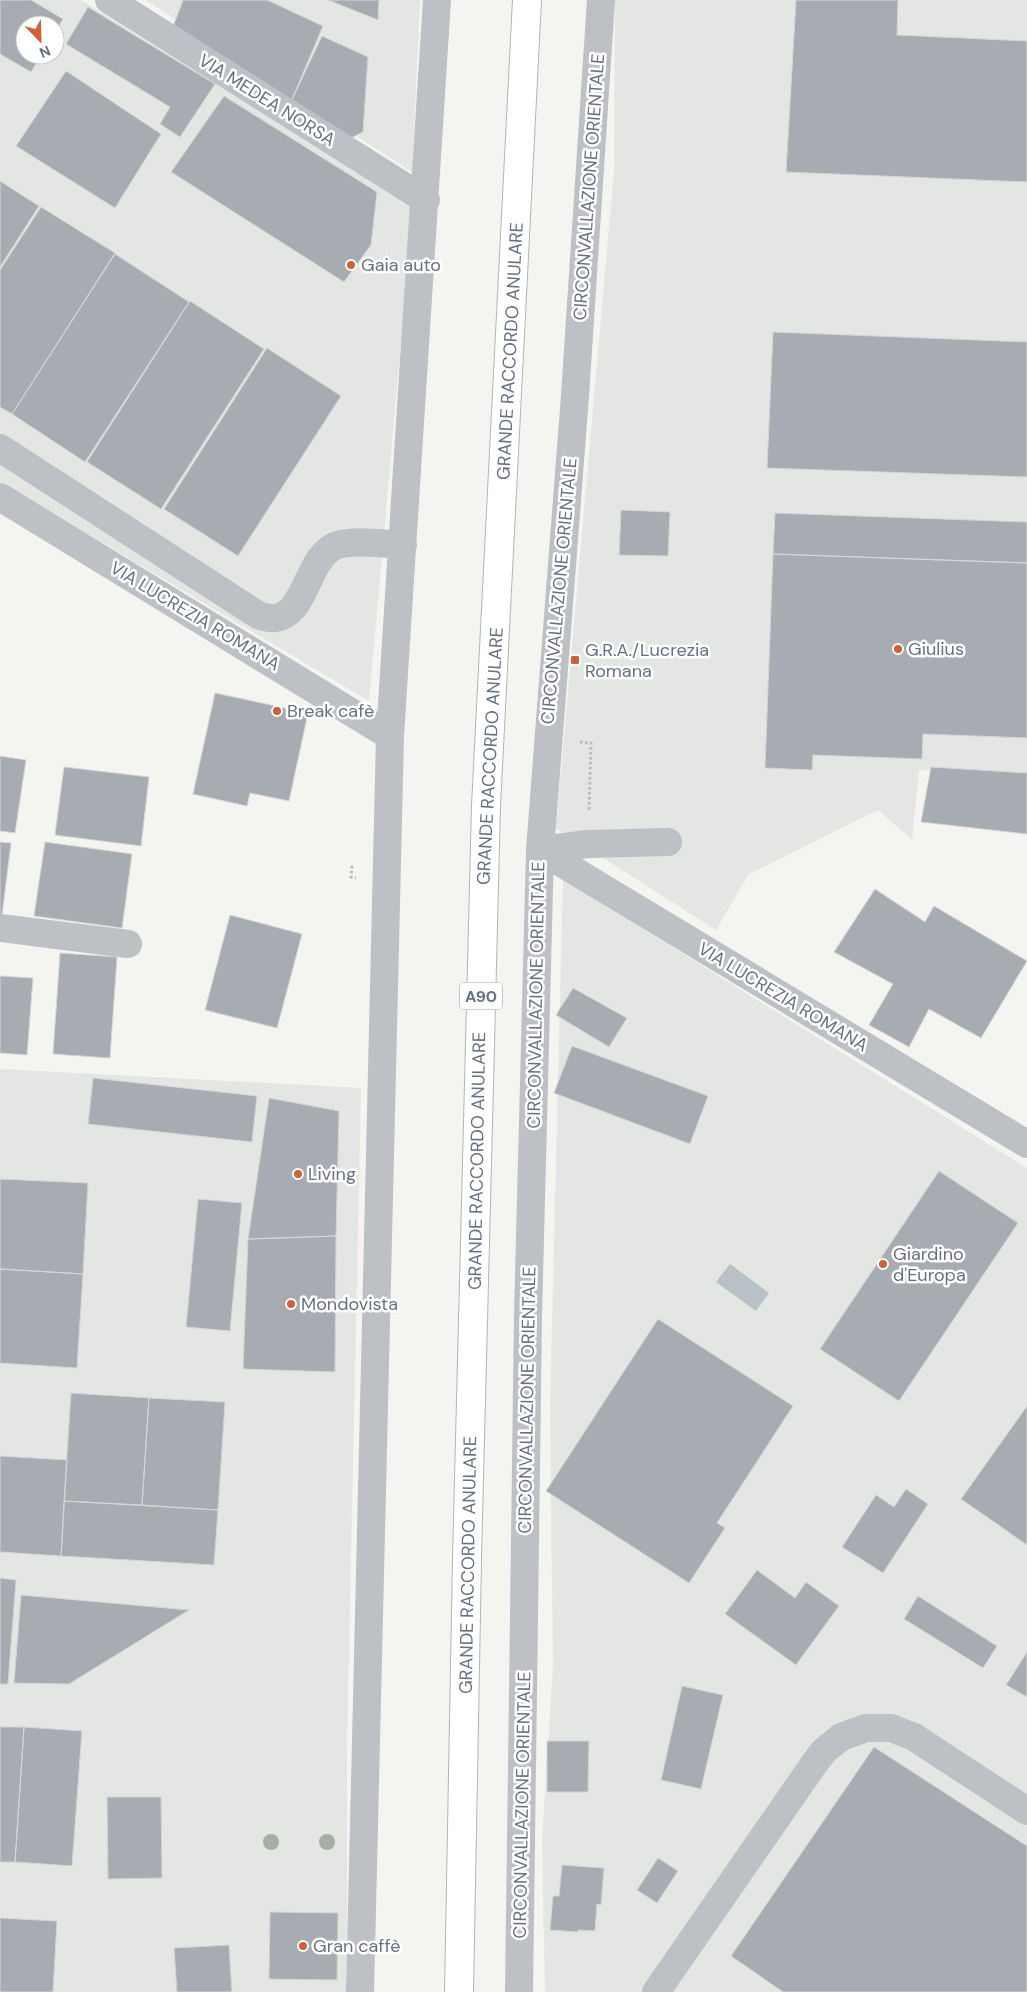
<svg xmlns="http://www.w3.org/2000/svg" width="1027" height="1992" font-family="'DM Sans',sans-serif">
<rect width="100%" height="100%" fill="#f4f4f1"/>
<!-- built -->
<path fill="#e4e6e4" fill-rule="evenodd" d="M0,0H81L413,207L369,701L0,482ZM25,25H55V55H25Z
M146,0H420L412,172Z
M615,0H1027V776L919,770L912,840L878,810L748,875L716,930L556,828L614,171Z
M563,879L1027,1168V1992H545L542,1840L553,1666L550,1409Z
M0,1069L361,1088L347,1744V1992H0Z"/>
<!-- water -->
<path fill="#b8c1c6" d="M730,1264L769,1293L756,1311L716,1282Z"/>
<!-- building -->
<path fill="#a6acb2" stroke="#d5d5d3" d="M0,0H31L63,19L55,32V25H25V55H41L31,72L0,54Z
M183,0H267L323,26L290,104L171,32Z
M328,0H379L378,20Z
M796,0H898L897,35L1027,41V182L786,172Z
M88,7L215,84L180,137L160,124L170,107L66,44Z
M322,36L368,57L363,132L347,140L290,104Z
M66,71L161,134L115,208L16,146Z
M224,96L377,192L371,245L344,282L171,172Z
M0,181L39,206L0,267Z
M41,207L115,253L12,414L0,407V270Z
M115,254L189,302L85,462L12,414Z
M190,301L264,349L161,509L87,462Z
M773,332L1027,342V477L767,468Z
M267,348L341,396L238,556L164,509Z
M621,510L670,512L668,556L619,555Z
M775,513L1027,522V563L773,554Z
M773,554L1027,563V738L923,734L922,759L813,755L812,770L765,768Z
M215,693L308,713L289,801L250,793L247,806L193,794Z
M0,756L26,760L15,833L0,831Z
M64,767L149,777L141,846L55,835Z
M931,767L1027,773V834L921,822Z
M0,842L11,843L2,915L0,914Z
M45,842L132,854L122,928L34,916Z
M875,889L925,922L934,906L1027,961L981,1038L929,1009L909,1047L869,1025L893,984L834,952Z
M230,915L302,934L277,1028L205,1010Z
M60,953L117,957L110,1058L53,1054Z
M0,976L33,978L27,1055L0,1053Z
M573,988L627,1018L609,1047L556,1015Z
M572,1046L708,1096L690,1144L554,1093Z
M93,1078L257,1096L252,1142L88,1124Z
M269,1098L339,1111L336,1236L248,1239Z
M939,1171L1018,1223L899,1401L820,1349Z
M0,1179L88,1183L83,1274L0,1269Z
M198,1199L242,1203L230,1331L186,1327Z
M336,1236L335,1372L243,1369L248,1239Z
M0,1269L83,1274L77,1368L0,1363Z
M658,1319L793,1406L717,1523L725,1528L689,1583L546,1491Z
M71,1393L149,1398L142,1505L64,1501Z
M149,1398L225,1402L218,1510L142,1505Z
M1027,1406V1545L961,1499Z
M0,1456L67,1460L61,1556L0,1552Z
M906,1489L928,1504L883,1573L842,1547L876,1495L894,1507Z
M64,1501L218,1510L214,1565L61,1556Z
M757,1570L795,1598L806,1582L839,1606L796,1665L725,1614Z
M0,1578L16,1580L8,1684H0Z
M21,1595L189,1610L69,1684L14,1683Z
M918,1596L997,1646L983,1668L904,1619Z
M1027,1652V1697L1006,1685Z
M682,1686L723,1695L701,1789L661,1780Z
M0,1727H24L15,1862H0Z
M24,1727L82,1731L72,1866L15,1862Z
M547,1741H589L588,1792H547Z
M874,1747L1027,1846V1992H783L731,1956Z
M107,1797H161L162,1878L108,1879Z
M658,1858L678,1871L657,1903L637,1890Z
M562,1865L604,1868L601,1905L597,1904L595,1931L578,1930V1932L550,1930L553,1896H559Z
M270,1912L338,1913L337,1980L269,1979Z
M0,1918L57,1921L53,1992H0Z
M229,1945L232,1992H177L174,1948Z"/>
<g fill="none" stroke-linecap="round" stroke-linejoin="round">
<!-- highway casing -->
<g stroke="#b2b5b8" stroke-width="30">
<path id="highway" d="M459,1992L467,1559L486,806L527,0"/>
</g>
<!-- path -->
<path stroke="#b7b9bc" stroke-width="3" stroke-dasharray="2.5 2.5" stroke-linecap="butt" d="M580,742L591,743L589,811
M352,866L351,877L356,878"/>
<!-- minor -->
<path stroke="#bdc0c4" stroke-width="28" d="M109,0L426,200
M0,448L258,615C304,633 302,568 331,548C346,538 385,544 403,545
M0,497L390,736
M540,850L1027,1144
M540,850L588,844L668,842
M0,928L128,944
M360,1992L390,736L437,0
M519,1992L528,1315L540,850L575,396L601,0
M656,1992L814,1764L823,1752L841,1737L866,1728H891L914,1737L1027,1811"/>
<!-- highway -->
<use href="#highway" stroke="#fff" stroke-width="28"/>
</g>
<!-- trees -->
<g fill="#a6afa3">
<circle cx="271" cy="1842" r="8"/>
<circle cx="327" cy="1842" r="8"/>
</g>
<!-- markers -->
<g fill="#d26033" stroke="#fff" stroke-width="2">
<circle cx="351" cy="265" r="5"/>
<circle cx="898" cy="649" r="5"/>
<rect x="570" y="655" width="10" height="10" rx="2.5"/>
<circle cx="277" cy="711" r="5"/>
<circle cx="298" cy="1174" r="5"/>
<circle cx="883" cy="1264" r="5"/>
<circle cx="291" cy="1304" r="5"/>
<circle cx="303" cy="1946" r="5"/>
</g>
<g text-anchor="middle" stroke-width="5" stroke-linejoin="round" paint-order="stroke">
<!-- shield labels -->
<rect fill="#fff" stroke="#949ca5" stroke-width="1" x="460" y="982.5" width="42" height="27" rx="4"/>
<g font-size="16" font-weight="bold" fill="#66727f">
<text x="481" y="1002">A90</text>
</g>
<!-- street labels -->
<g font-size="18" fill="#66727f" stroke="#fff">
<text transform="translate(267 100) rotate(32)" y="6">VIA MEDEA NORSA</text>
<text transform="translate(589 187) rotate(-86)" y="6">CIRCONVALLAZIONE ORIENTALE</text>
<text transform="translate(510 351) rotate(-87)" y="6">GRANDE RACCORDO ANULARE</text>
<text transform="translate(559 591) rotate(-85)" y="6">CIRCONVALLAZIONE ORIENTALE</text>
<text transform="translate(195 616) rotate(31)" y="6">VIA LUCREZIA ROMANA</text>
<text transform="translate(490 756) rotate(-87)" y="6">GRANDE RACCORDO ANULARE</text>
<text transform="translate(536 995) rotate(-89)" y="6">CIRCONVALLAZIONE ORIENTALE</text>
<text transform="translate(783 997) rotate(31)" y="6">VIA LUCREZIA ROMANA</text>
<text transform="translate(477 1161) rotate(-89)" y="6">GRANDE RACCORDO ANULARE</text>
<text transform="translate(527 1400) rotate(-89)" y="6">CIRCONVALLAZIONE ORIENTALE</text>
<text transform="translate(468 1565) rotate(-89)" y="6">GRANDE RACCORDO ANULARE</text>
<text transform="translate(522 1805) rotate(-89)" y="6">CIRCONVALLAZIONE ORIENTALE</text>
</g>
<!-- poi labels -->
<g font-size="18" fill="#66727f" stroke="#fff" text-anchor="start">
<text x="361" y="271">Gaia auto</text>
<text x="908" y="655">Giulius</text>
<text x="585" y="656">G.R.A./Lucrezia<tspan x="585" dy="21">Romana</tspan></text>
<text x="287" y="717">Break cafè</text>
<text x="308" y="1180">Living</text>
<text x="893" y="1260">Giardino<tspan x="893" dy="21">d'Europa</tspan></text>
<text x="301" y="1310">Mondovista</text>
<text x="313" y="1952">Gran caffè</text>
</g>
</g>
<!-- north arrow -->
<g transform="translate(40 40) rotate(157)"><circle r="24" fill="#ffffff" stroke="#c2c7cc"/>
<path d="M0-4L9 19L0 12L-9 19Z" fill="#d26033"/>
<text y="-8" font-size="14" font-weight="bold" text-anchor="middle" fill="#66727f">N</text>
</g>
</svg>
